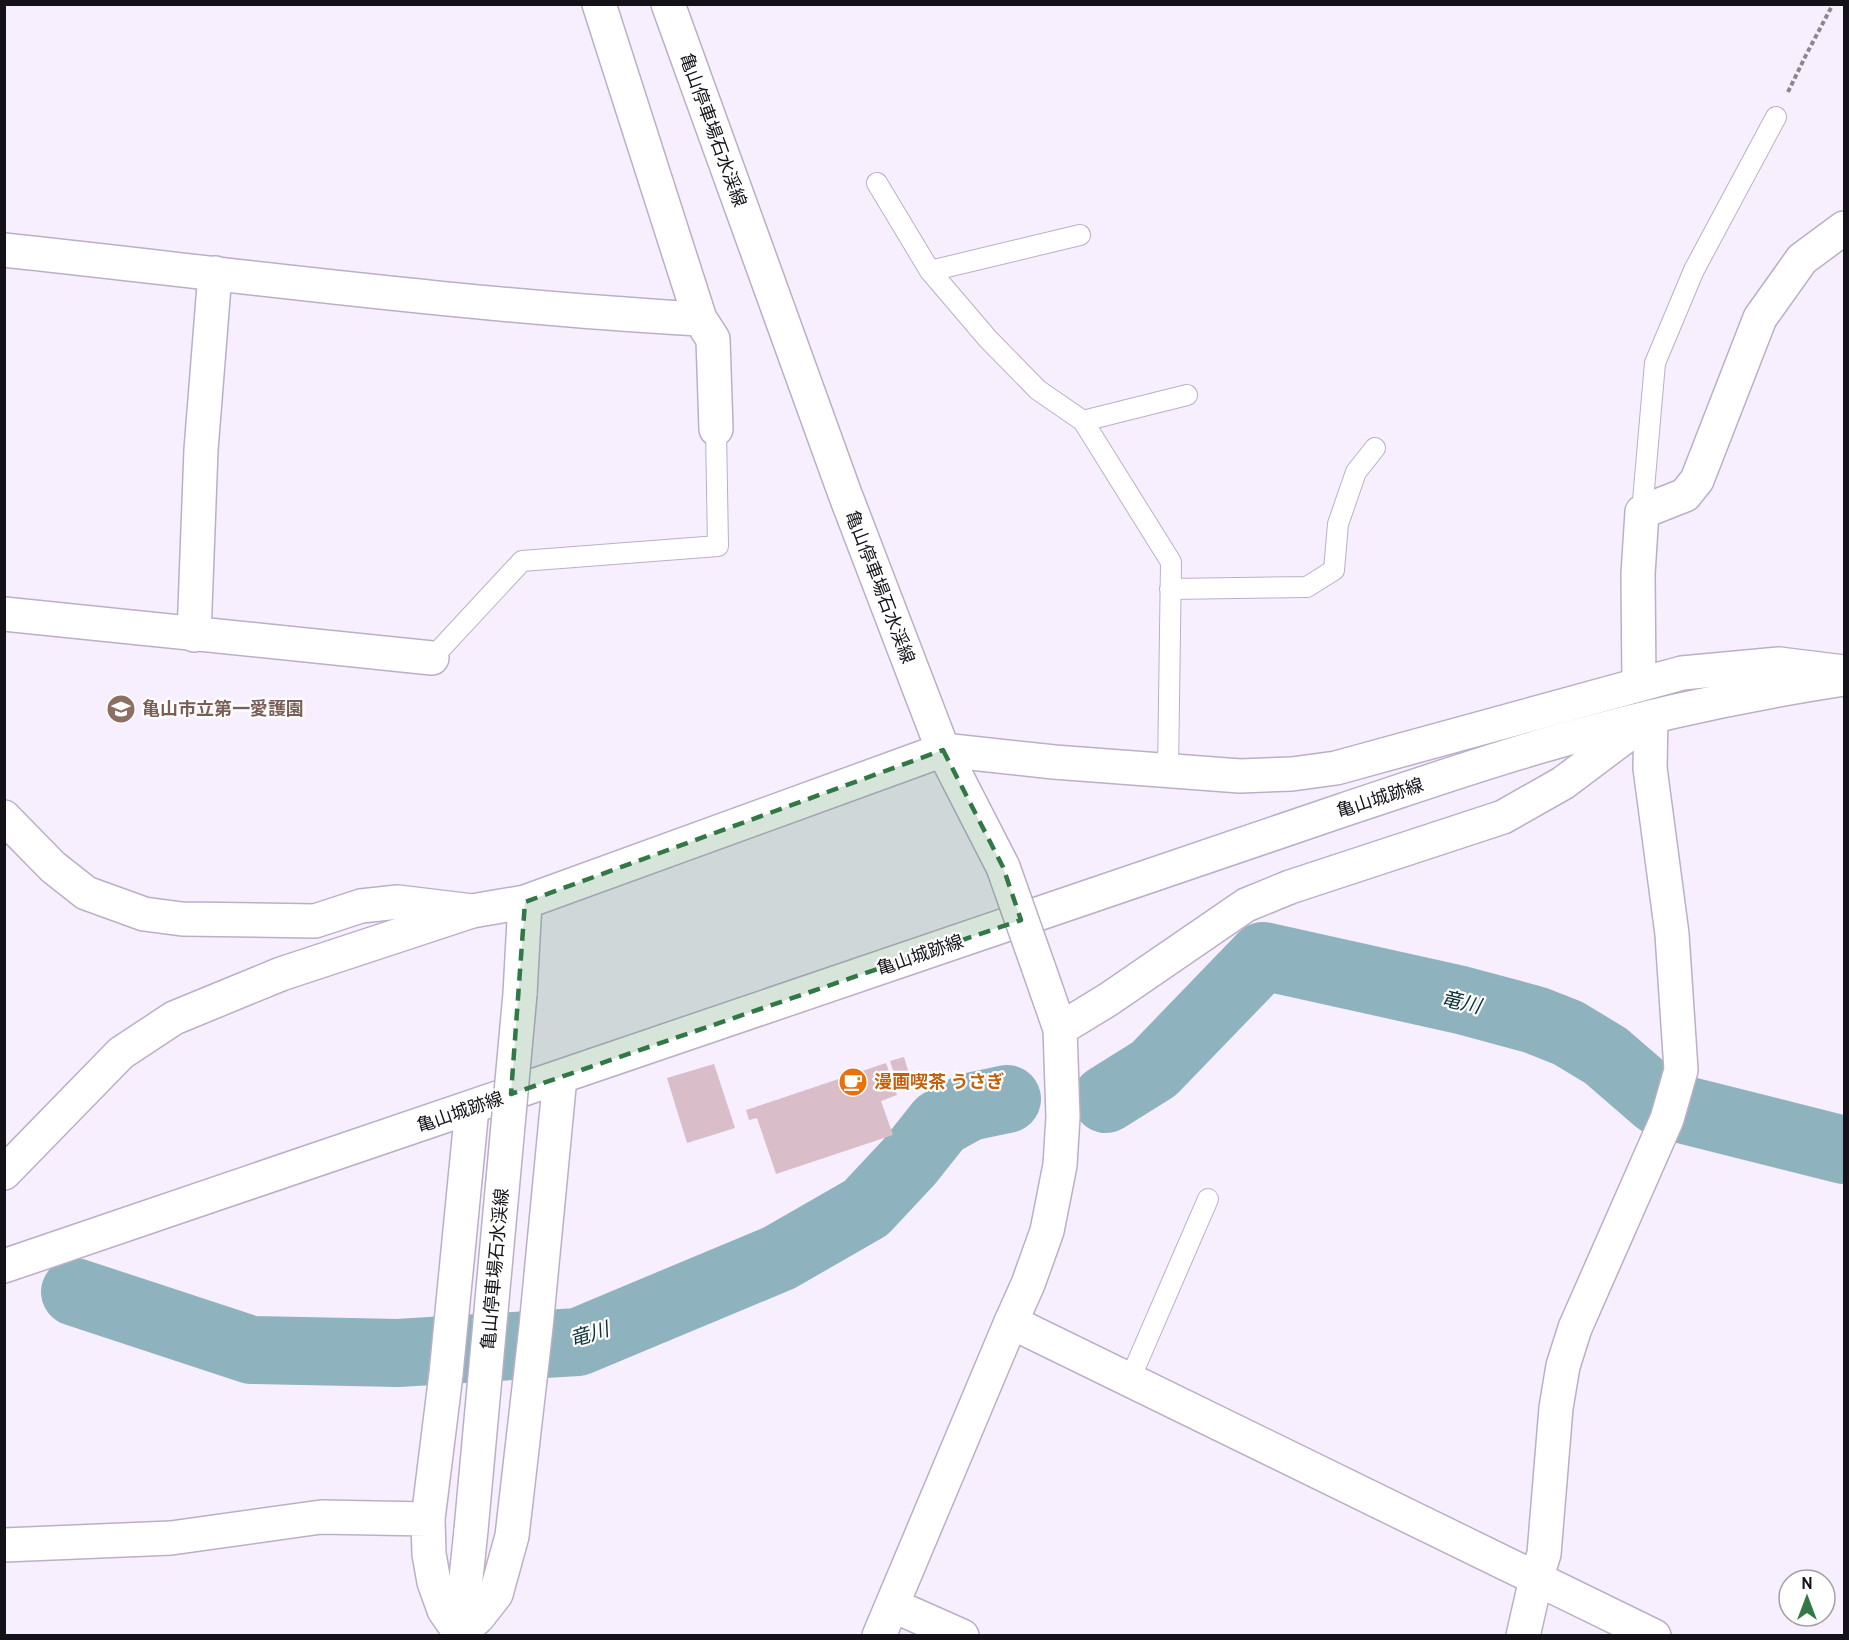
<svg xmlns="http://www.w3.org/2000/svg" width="1849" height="1640" font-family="Overpass,'Noto Sans JP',sans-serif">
<rect width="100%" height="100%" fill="#f7effe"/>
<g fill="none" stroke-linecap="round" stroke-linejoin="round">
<!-- river -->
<path stroke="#8eb2be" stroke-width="68" d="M1106,1099L1154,1069L1263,956L1461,1000L1535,1020L1568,1033L1606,1056L1658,1101L1685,1110L1844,1150
M75,1292L251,1350L398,1353L578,1342L779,1258L866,1208L909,1162L940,1123L969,1107L1007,1099"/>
</g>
<!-- building -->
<path fill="#d9bdc8" d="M904,1057L910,1077L896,1080L890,1061Z
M886,1063L897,1095L881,1101L893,1135L776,1174L757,1118L749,1120L746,1110Z
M714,1064L735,1128L687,1143L667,1078Z"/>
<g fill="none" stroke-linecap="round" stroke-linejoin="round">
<!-- lane casing -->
<g stroke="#bbafc7" stroke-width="22">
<path id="lane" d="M877,183L930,271L988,339L1038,390L1083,421L1171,562L1168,771
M930,271L1080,235
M1083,421L1187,395
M1642,512L1655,363L1694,270L1776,117
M1170,589L1307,587L1334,570L1338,524L1356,472L1375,448
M432,658L522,561L718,546L716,429
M1130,1379L1208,1199"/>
</g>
<!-- street casing -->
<g stroke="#bbafc7" stroke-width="36">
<path id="street" d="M599,4L700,319L713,339L716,429
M4,250C236,275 467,306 700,319
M4,614L432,658
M194,635L201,450L215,273
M1639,684L1638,574L1642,512L1685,495L1697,480L1760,318L1802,259L1844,228
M943,750L1054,762L1240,776L1292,774L1336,768L1682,673L1779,664L1844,672
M4,817L53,867L86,893L144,914L182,919L315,921L361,906L398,902L472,911
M1060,1029L1109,999L1246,905L1290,887L1503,817L1563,783L1651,717
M472,1108L446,1374L428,1519L429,1554L434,1582L444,1610L460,1633L478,1617L496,1594L512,1536L536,1327L560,1077
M4,1545L171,1538L321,1517L428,1519
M892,1605L962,1636
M879,1636L1011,1322
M1523,1636L1536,1579L1544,1554L1556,1408L1563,1366L1575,1328L1667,1119L1681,1070L1672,934L1650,768L1651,717"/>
</g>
<!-- secondary casing -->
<g stroke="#bbafc7" stroke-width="36">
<path id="secondary" d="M668,4L845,494L923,698L943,750L1003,867
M1038,966L1060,1029L1063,1117L1060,1165L1047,1231L1028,1284L1011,1322L1654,1636
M520,994L525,902
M4,1173L121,1053L174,1018L281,974L472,911L525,902L943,750
M4,1266L1343,810C1419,785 1495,758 1573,737C1662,712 1753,693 1844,679
M460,1636L471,1530"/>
</g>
<!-- path -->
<path stroke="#8c8691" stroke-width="4" stroke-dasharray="4.5 3" stroke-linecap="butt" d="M1788,92L1806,55L1833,4"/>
<!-- lane -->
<use href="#lane" stroke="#fff" stroke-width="20"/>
<!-- street -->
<use href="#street" stroke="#fff" stroke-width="33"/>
<!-- secondary -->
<use href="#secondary" stroke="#fff" stroke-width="33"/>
<!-- secondary-bridge casing -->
<g stroke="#bbafc7" stroke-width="36" stroke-linecap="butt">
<path id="secondary-bridge" d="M1003,867L1038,966
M471,1530L520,994"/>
</g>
<!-- secondary-bridge -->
<use href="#secondary-bridge" stroke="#fff" stroke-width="33"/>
</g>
<!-- marked area -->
<path fill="#317844" fill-opacity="0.2" stroke="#317844" stroke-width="4.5" stroke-dasharray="12 8" stroke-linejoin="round" d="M943,750L1003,867L1021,920L511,1094L525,902Z"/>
<!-- icons -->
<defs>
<g id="school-disc" transform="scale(1.5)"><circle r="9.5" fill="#8d6e63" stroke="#fff"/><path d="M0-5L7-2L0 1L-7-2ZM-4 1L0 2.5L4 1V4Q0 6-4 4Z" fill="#fff"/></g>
<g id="cafe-disc" transform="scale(1.5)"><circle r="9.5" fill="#e8710a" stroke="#fff"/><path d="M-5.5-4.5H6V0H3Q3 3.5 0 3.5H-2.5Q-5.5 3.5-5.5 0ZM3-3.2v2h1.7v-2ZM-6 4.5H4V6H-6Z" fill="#fff"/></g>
</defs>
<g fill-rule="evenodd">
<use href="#school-disc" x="121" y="709"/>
<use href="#cafe-disc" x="853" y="1082"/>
</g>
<g text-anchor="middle" stroke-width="4.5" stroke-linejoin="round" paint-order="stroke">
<!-- street labels -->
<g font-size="18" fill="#151119" stroke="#fff">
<text transform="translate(713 130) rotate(70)" y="6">亀山停車場石水渓線</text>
<text transform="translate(880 587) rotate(69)" y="6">亀山停車場石水渓線</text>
<text transform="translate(1380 798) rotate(-18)" y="6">亀山城跡線</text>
<text transform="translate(920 955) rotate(-19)" y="6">亀山城跡線</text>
<text transform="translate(460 1112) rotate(-19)" y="6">亀山城跡線</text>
<text transform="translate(495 1269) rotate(-85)" y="6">亀山停車場石水渓線</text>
</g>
<!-- education labels -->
<g font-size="18" font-weight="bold" fill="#785e54" stroke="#fff" text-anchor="start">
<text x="142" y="715">亀山市立第一愛護園</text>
</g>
<!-- food labels -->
<g font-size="18" font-weight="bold" fill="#c56008" stroke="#fff" text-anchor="start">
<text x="874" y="1088">漫画喫茶 うさぎ</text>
</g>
<!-- water labels -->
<g font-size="20" font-style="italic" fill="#0d303a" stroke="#fff">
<text transform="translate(1461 1002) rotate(13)" y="7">竜川</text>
<text transform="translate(589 1334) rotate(-17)" y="7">竜川</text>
</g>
</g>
<!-- border -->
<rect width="1849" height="1640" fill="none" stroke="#151119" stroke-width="12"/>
<!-- north arrow -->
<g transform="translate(1807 1598)"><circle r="28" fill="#ffffff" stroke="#a1a0a3" stroke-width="1.5"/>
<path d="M0-4.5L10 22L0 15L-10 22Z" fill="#317844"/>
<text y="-9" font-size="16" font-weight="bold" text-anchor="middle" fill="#151119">N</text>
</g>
</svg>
